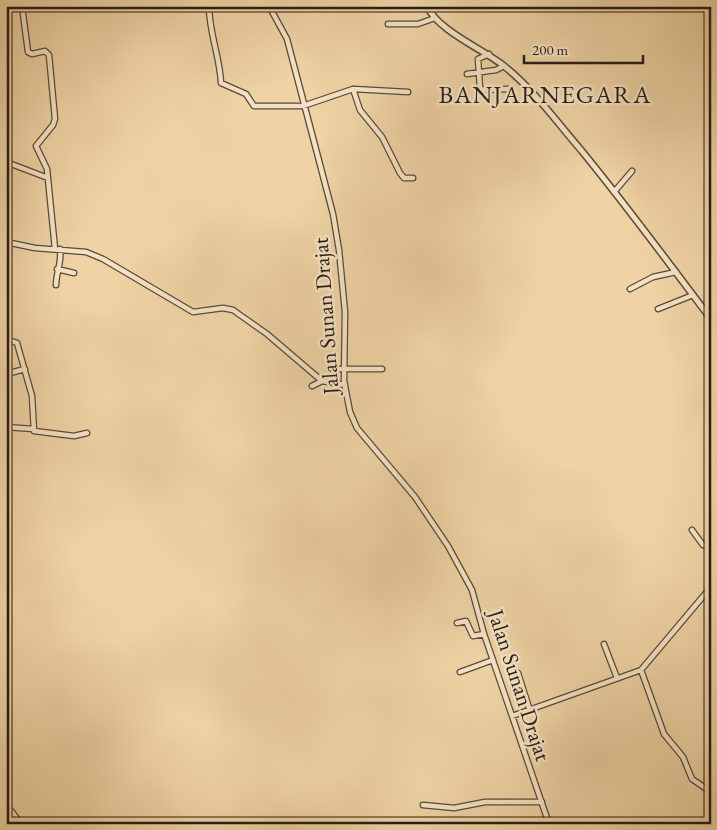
<svg xmlns="http://www.w3.org/2000/svg" width="717" height="830" font-family="'EB Garamond',serif">
<rect width="100%" height="100%" fill="#efd3a5"/>
<filter id="stains"><feTurbulence type="fractalNoise" baseFrequency=".004" numOctaves="4"/><feColorMatrix values="0 0 0 0 .2 0 0 0 0 .09 0 0 0 0 .02 0 0 0 .5 -.17"/></filter>
<radialGradient id="worn" r=".72"><stop offset=".6" stop-color="#630" stop-opacity="0"/><stop offset="1" stop-color="#630" stop-opacity=".3"/></radialGradient>
<g fill="none" stroke-linecap="round" stroke-linejoin="round">
<!-- minor casing -->
<g stroke="#584a38" stroke-width="7">
<path id="minor" d="M22,6L28,52L32,54L45,51L49,55L55,119L53,125L36,146L47,169L55,249
M209,6C209,33 220,57 221,83L246,94L254,106H303L353,89L408,92
M269,6L287,39L333,214L339,250L345,312L344,381L350,412L357,428L415,497L448,546L472,590L484,634L549,824
M388,24H418L435,18
M489,54L478,59L480,88L483,90L508,89
M467,74L496,70L504,66
M353,89L360,110L382,137L400,173L404,178H413
M6,162L48,178
M614,192L632,171
M6,242L35,248L86,252L103,259L193,312L223,308L233,310L267,334L322,381L345,385
M57,269L74,273
M56,285C56,273 62,262 60,249
M630,289L653,277L676,272
M658,309L693,295
M6,339L17,343L32,396L34,431L74,436L87,433
M329,369H382
M6,374L25,369
M312,386L322,381
M6,427L33,429
M692,530L703,545L711,548
M6,621H7
M457,623L466,621L473,636L484,634
M604,644L617,678
M641,670L664,734L683,757L692,779L711,792
M460,672L493,660
M518,673L530,711
M512,716L641,670L711,587
M6,804L21,824
M423,805L454,808L485,802H542"/>
</g>
<!-- tertiary casing -->
<g stroke="#584a38" stroke-width="8">
<path id="tertiary" d="M427,6C438,31 483,49 504,66C534,90 556,121 581,150C626,205 668,262 711,319"/>
</g>
<!-- minor -->
<use href="#minor" stroke="#f5e2c4" stroke-width="4.5"/>
<!-- tertiary -->
<use href="#tertiary" stroke="#f5e2c4" stroke-width="5"/>
</g>
<g text-anchor="middle" stroke-width="5" stroke-linejoin="round" paint-order="stroke">
<!-- street labels -->
<g font-size="22" fill="#261c14" stroke="#f5e2c4">
<text transform="translate(325 316) rotate(-94)" y="8">Jalan Sunan Drajat</text>
<text transform="translate(520 685) rotate(72)" y="8">Jalan Sunan Drajat</text>
</g>
<!-- quarter labels -->
<g font-size="25" letter-spacing="1" fill="#261c14" stroke="#f5e2c4">
<text x="545" y="103">BANJARNEGARA</text>
</g>
</g>
<!-- margin -->
<rect width="717" height="830" fill="none" stroke="#efd3a5" stroke-width="25"/>
<rect x="8" y="8" width="702" height="815" fill="none" stroke="#261c14" stroke-width="2.5"/>
<rect x="12" y="12" width="692" height="805" fill="none" stroke="#261c14"/>
<!-- scale -->
<path d="M524 55v8h119v-8" fill="none" stroke="#261c14" stroke-width="2.5"/>
<text x="532" y="55" font-size="15" fill="#261c14" stroke="#f5e2c4" stroke-width="4" paint-order="stroke">200 m</text>
<rect width="100%" height="100%" filter="url(#stains)"/>
<rect width="100%" height="100%" fill="url(#worn)"/>
</svg>
